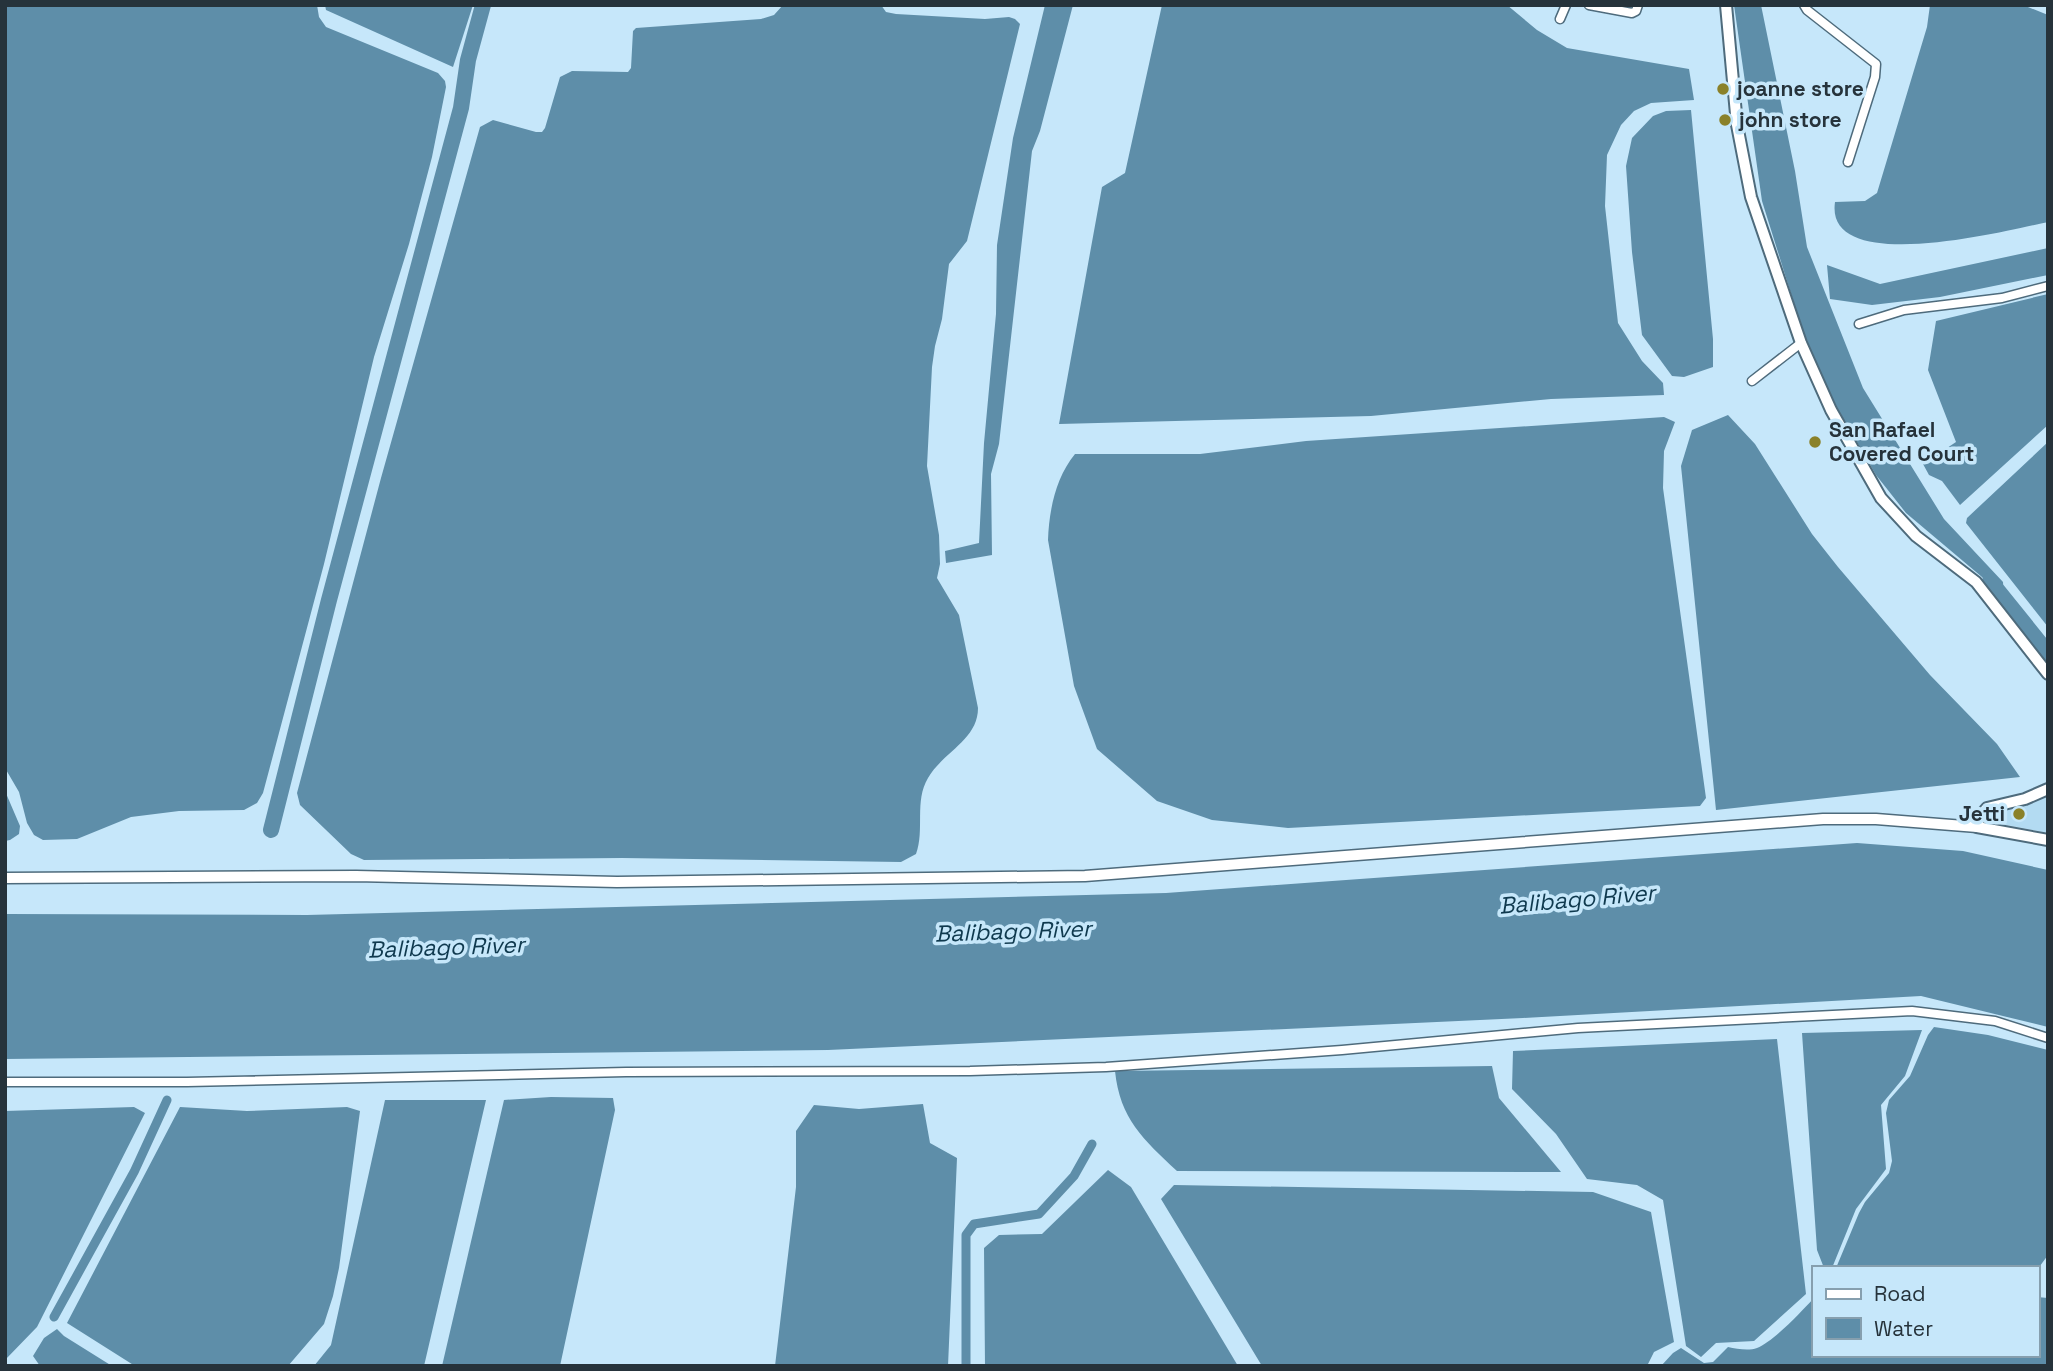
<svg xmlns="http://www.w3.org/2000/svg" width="2053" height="1371" font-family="'Space Grotesk',sans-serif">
<rect width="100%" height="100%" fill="#c6e7fa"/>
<!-- built -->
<path fill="#b3dbf2" d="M2048,795V833L1992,822L1991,812L1996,809L2035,801Z"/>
<!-- water -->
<path fill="#5e8ea9" d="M5,5H317L319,17L326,27L438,73L445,81L446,87L432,157L409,244L374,357L324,564L263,793L257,803L244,810L179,811L131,817L77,839L43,840L34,835L27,823L19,792L5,768Z
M325,5H473L453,67L326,10Z
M783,5H881L886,12L896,14L985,19L1009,17L1015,19L1020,24L967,241L949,264L942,319L935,346L932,367L927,466L939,535L940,564L937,578L959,615L978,708C978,740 943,752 928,778C914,801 925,830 916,854L901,862L622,858L364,860L351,854L300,805L297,793L381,478L480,127L493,120L536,132H542L545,128L560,77L572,71L628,72L631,68L633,31L636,28L761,19L774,15Z
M1045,5H1073L1040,131L1032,151L999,444L991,474L992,555L946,563L945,551L979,543L984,443L996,314L997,245L1013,138Z
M1162,5H1507L1537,30L1567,48L1689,69L1694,100L1651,103L1634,111L1621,125L1607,155L1605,206L1618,323L1642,361L1663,383L1664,395L1551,399L1371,416L1059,424L1102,187L1125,173Z
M1734,5H1761L1795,171L1807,247L1863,388L1944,519L2003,582L2004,603L1982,577L1906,513L1876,475L1825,387L1802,329L1762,201Z
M1930,5H2023L2048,15V222C2010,230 1824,278 1835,202L1865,201L1877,193L1927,27Z
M1691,110L1713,339V367L1684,377L1672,376L1642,335L1632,252L1626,166L1632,138L1653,116L1666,111Z
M2048,248V275L1940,297L1872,305L1830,299L1827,265L1880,284Z
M2048,294V425L1960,505L1942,481L1929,475L1923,464L1956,442L1928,370L1936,321Z
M1728,415L1755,444L1812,534L1838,567L1930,675L1997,744L2020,777L1716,810L1681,466L1692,430Z
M1664,417L1675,422L1664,451L1663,488L1706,798L1700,806L1288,828L1212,820L1157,801L1097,749L1074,686L1048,540C1049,510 1056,477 1075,454H1200L1306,441Z
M2048,442V627L1966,523L1967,518Z
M5,791L20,826L19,834L10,840L5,841Z
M1857,843L1963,851L2048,870V1027L1921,996L1523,1018L828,1050L5,1059V914L307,915L1166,893Z
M1934,1027L1988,1035L2048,1050V1255L2037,1270V1268H1836L1859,1213L1865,1202L1889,1173L1892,1161L1886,1113L1889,1100L1910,1076L1928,1035Z
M1922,1030L1905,1076L1881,1105L1886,1169L1856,1209L1832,1268H1824L1817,1250L1802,1033Z
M1777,1039L1806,1294L1754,1341L1716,1343L1701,1357L1686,1346L1663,1200L1637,1185L1587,1179L1556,1134L1512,1089L1513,1051Z
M1492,1066L1499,1098L1561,1172L1177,1171C1143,1139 1120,1119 1115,1071Z
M551,1097L613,1098L615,1110L560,1366H442L504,1100Z
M385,1100H486L424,1366H314L331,1345Z
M923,1104L930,1143L957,1158L948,1366H775L796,1187V1131L814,1105L859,1109Z
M134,1107L145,1113L37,1327L5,1360V1111Z
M180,1107L247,1111L347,1107L360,1111L339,1268L333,1296L324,1324L288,1366H135L67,1323Z
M1108,1170L1131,1187L1238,1366H985L984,1248L999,1235L1042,1234Z
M1174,1185L1593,1192L1651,1212L1674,1342L1654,1352L1647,1366H1262L1161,1199Z
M2037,1297L2048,1298V1366H1661L1673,1353L1681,1348L1704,1363L1713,1362L1728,1347C1737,1349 1749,1351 1757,1348C1773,1342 1801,1312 1813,1299V1355H2037Z
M57,1329L64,1336L112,1366H40L33,1356L44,1338Z"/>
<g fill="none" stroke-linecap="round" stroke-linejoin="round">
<!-- canal -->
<path stroke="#5e8ea9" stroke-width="9" d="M54,1317L134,1172L167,1100
M966,1366V1235L974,1224L1039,1214L1074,1176L1092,1144"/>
<!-- river -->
<path stroke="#5e8ea9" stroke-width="16" d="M1990,581L2048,653
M271,830L329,600L461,108L468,60L483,5"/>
<!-- minor casing -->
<g stroke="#4e6b7c" stroke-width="11">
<path id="minor" d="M1589,5L1632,13L1636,11L1638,5
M1804,5L1807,10L1876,64L1875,77L1848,162
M1560,19L1566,5
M1859,324L1904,310L2002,298L2048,286
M1752,381L1801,343
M5,1082H187L626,1072L970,1071L1106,1067L1342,1050L1578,1028L1912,1011L1995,1021L2048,1038"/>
</g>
<!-- tertiary casing -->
<g stroke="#4e6b7c" stroke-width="13">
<path id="tertiary" d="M5,878L356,876L617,882L1085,876L1823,819H1876L1977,827"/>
</g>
<!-- secondary casing -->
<g stroke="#4e6b7c" stroke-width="14">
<path id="secondary" d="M1726,5L1737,125L1751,197L1801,343L1831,410L1881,498L1916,536L1976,582L2048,674
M2048,789L2025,799L1987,808L1980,816L1977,827L2048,840"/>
</g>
<!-- minor -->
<use href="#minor" stroke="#fff" stroke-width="8"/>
<!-- tertiary -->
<use href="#tertiary" stroke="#fff" stroke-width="10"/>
<!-- secondary -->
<use href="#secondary" stroke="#fff" stroke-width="10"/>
</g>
<!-- markers -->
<g fill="#8a8129" stroke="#c6e7fa" stroke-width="2.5">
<circle cx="1723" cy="89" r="7"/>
<circle cx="1725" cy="120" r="7"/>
<circle cx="1815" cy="442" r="7"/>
<circle cx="2019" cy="814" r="7"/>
</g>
<g text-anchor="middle" stroke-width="7" stroke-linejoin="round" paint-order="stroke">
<!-- poi labels -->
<g font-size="21" font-weight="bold" fill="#26333b" stroke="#c6e7fa" text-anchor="start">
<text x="1737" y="96">joanne store</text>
<text x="1739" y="127">john store</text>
<text x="1829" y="437">San Rafael<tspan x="1829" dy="24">Covered Court</tspan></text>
<text x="2005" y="821" text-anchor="end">Jetti</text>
</g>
<!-- water labels -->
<g font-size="23" font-style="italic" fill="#0f394e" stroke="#c6e7fa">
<text transform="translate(1577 899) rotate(-5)" y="8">Balibago River</text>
<text transform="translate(1013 931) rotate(-2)" y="8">Balibago River</text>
<text transform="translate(446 947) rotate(-2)" y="8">Balibago River</text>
</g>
</g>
<!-- border -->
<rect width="2053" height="1371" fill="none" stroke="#26333b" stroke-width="14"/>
<!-- legend -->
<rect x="1812" y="1266" width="228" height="91" fill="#c6e7fa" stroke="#869fae" stroke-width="2"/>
<rect x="1826" y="1289" width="35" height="10" fill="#ffffff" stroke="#869fae" stroke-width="2"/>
<text x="1874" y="1301" font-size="21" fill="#26333b">Road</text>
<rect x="1826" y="1318" width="35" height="21" fill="#5e8ea9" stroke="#869fae" stroke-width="2"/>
<text x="1874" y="1336" font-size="21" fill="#26333b">Water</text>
</svg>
